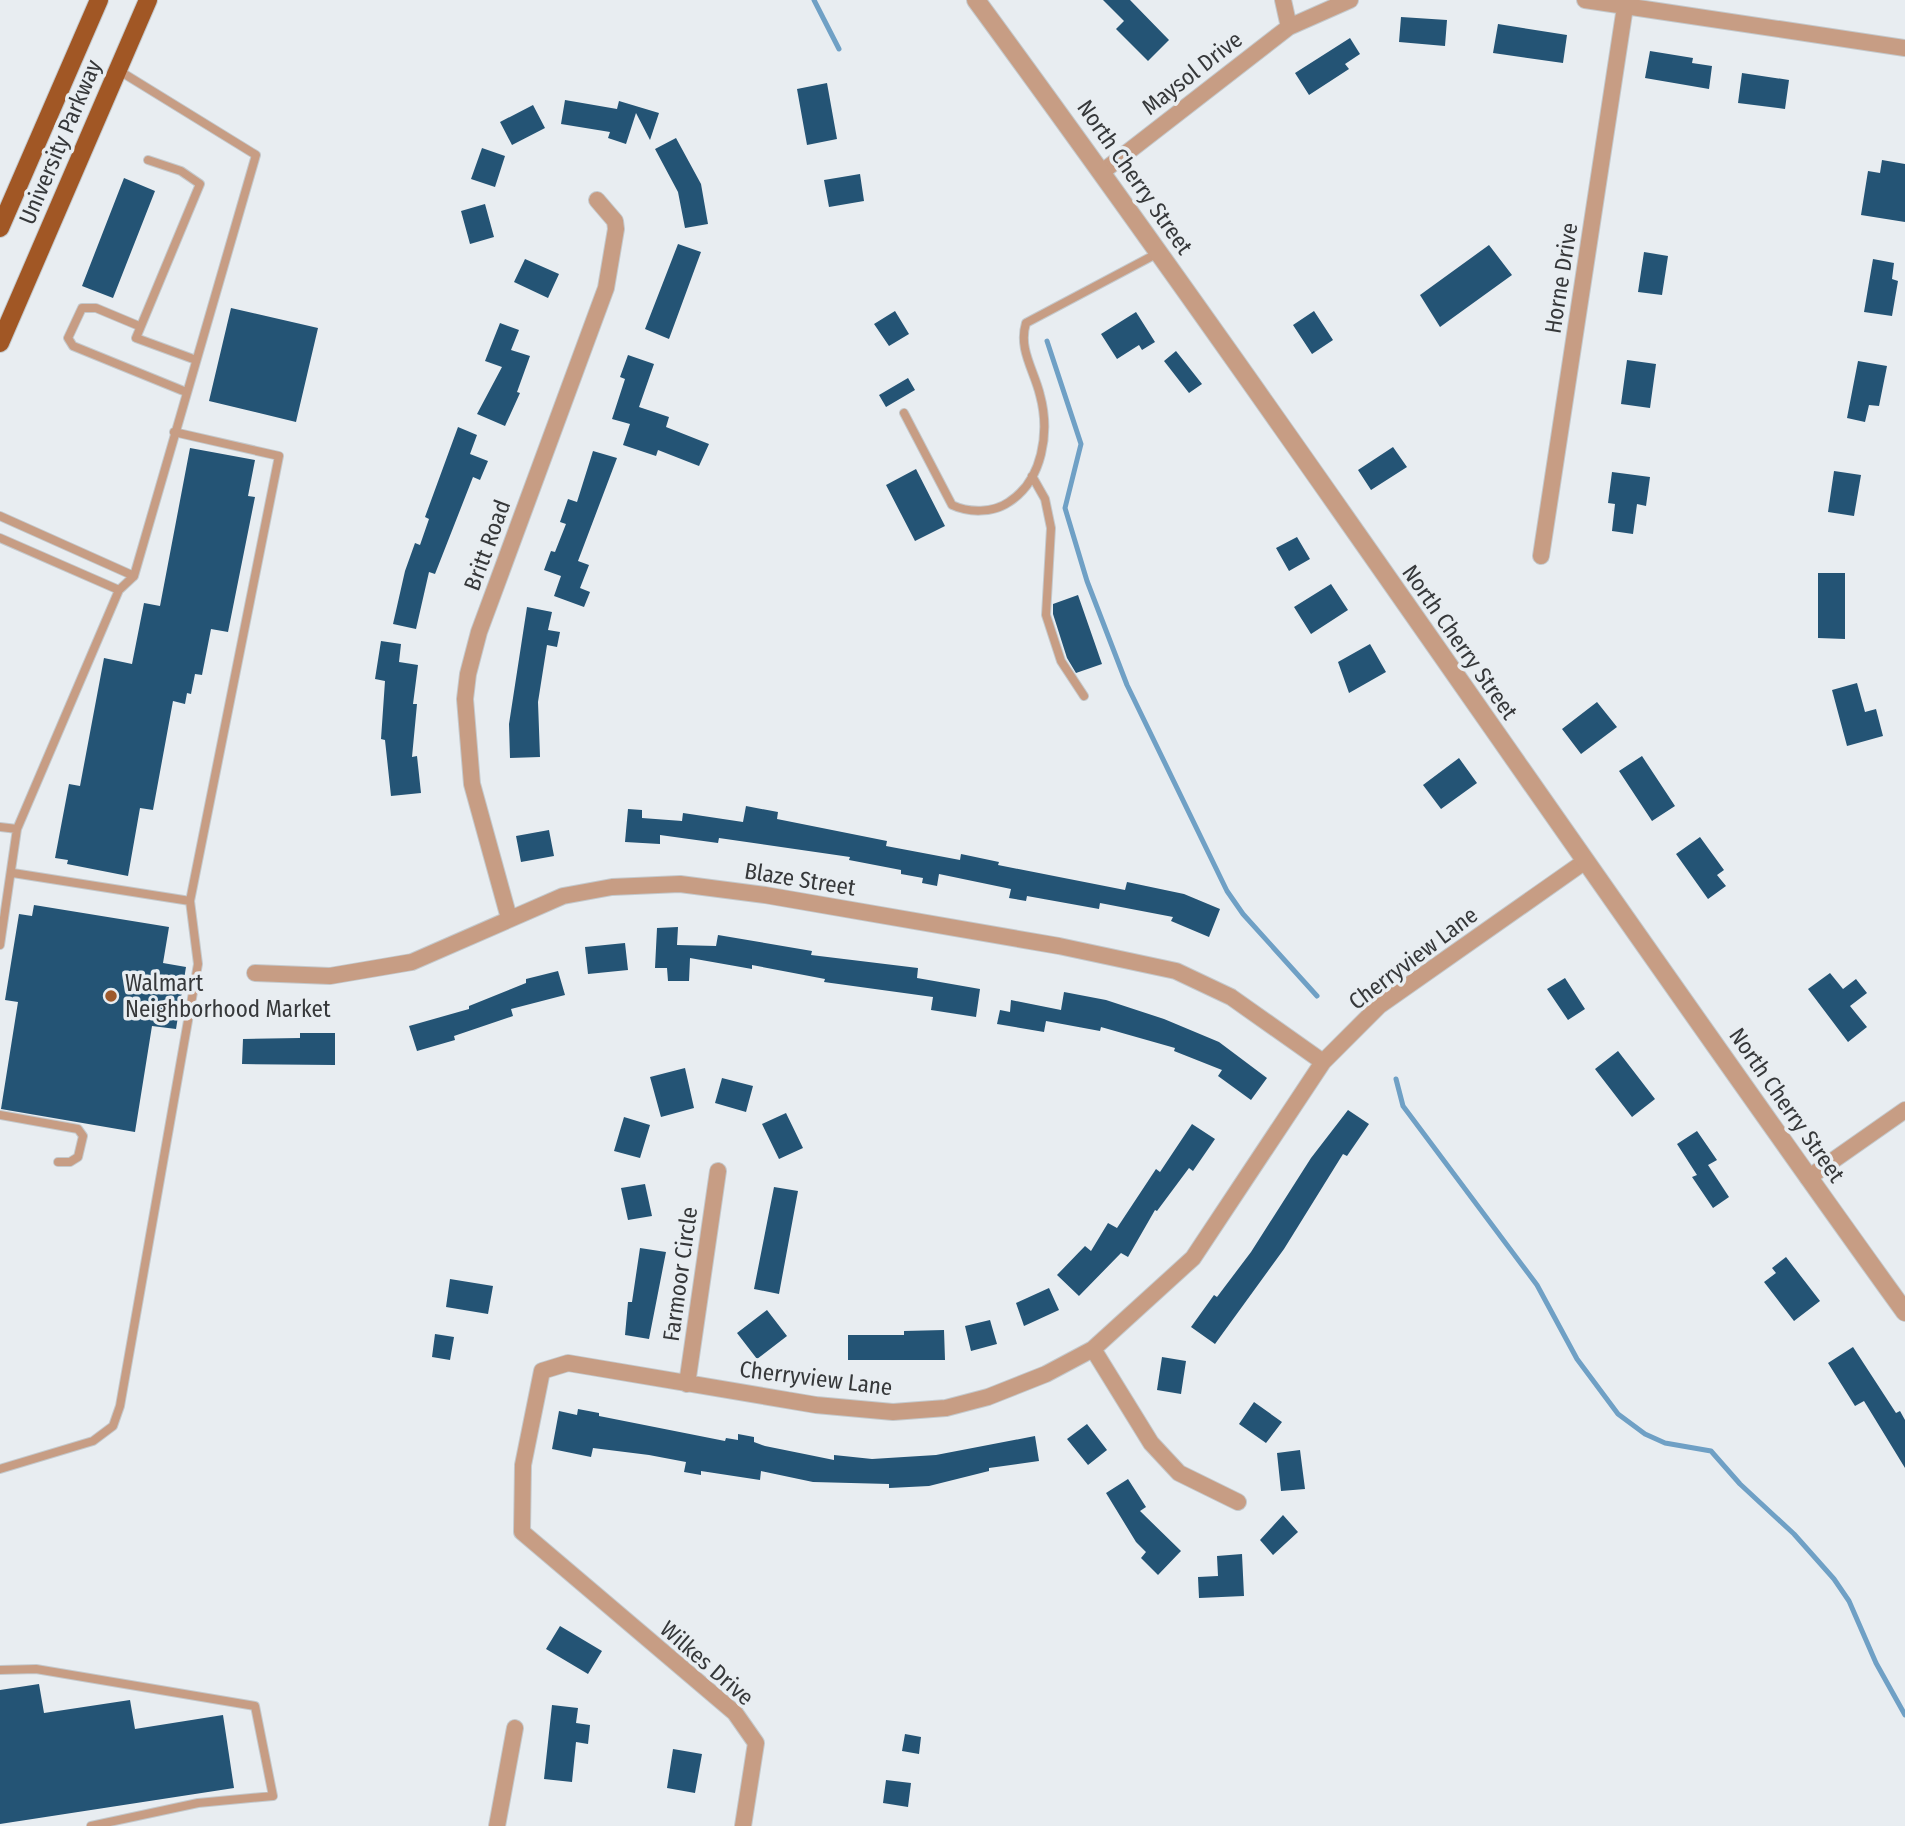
<svg xmlns="http://www.w3.org/2000/svg" width="1905" height="1826" font-family="'Fira Sans Condensed',sans-serif">
<rect width="100%" height="100%" fill="#e8edf1"/>
<g fill="none" stroke-linecap="round" stroke-linejoin="round">
<!-- stream -->
<path stroke="#6fa0c5" stroke-width="5" d="M814,0L839,49
M1047,341L1081,444L1065,508L1087,581L1127,685L1227,891L1243,914L1317,996
M1396,1079L1403,1106L1537,1285L1577,1359L1618,1414L1645,1434L1665,1443L1711,1451L1740,1484L1794,1534L1834,1579L1849,1601L1876,1663L1905,1715"/>
</g>
<!-- building -->
<path fill="#245475" d="M1103,0H1130L1169,40L1148,61L1116,29L1124,21Z
M1401,17L1447,20L1445,46L1399,42Z
M1498,24L1567,35L1563,63L1493,53Z
M1350,38L1360,54L1345,64L1349,69L1309,95L1295,73Z
M1650,51L1693,58L1692,63L1712,66L1709,89L1645,78Z
M1742,73L1789,80L1785,109L1738,103Z
M827,83L837,139L807,145L797,89Z
M565,100L617,109L619,101L659,113L650,140L636,113L626,144L608,138L610,132L561,124Z
M533,105L545,128L512,145L500,122Z
M676,138L701,184L708,224L685,228L678,192L655,149Z
M482,148L505,156L495,187L471,179Z
M1882,160L1905,164V222L1861,215L1868,171L1880,173Z
M860,174L864,201L829,207L824,180Z
M124,178L155,191L113,298L82,286Z
M485,204L494,237L470,244L461,211Z
M678,244L701,252L669,339L645,329Z
M1489,245L1512,275L1440,327L1420,295Z
M1644,252L1668,256L1662,295L1638,292Z
M525,259L559,274L548,298L514,282Z
M1873,259L1894,263L1892,279L1898,281L1892,316L1864,312Z
M231,308L318,328L296,422L209,401Z
M895,311L909,334L889,346L874,324Z
M1314,311L1333,340L1312,354L1293,325Z
M1136,312L1155,342L1142,350L1139,345L1117,359L1101,334Z
M500,323L519,330L511,350L530,356L517,392L520,393L505,426L477,414L502,367L485,361Z
M1176,351L1202,384L1189,393L1164,361Z
M628,355L654,364L639,407L669,417L666,427L709,444L699,466L658,450L656,456L623,445L630,424L612,419L625,379L620,377Z
M1627,360L1656,364L1650,408L1621,404Z
M1858,361L1887,366L1879,406L1869,405L1865,422L1847,418Z
M908,378L915,390L886,407L879,395Z
M458,427L477,435L470,454L488,461L480,480L473,477L435,574L429,572L416,629L393,624L405,571L415,543L420,545L429,519L425,517Z
M1393,447L1407,467L1371,490L1358,470Z
M190,448L255,460L248,496L255,497L228,632L211,629L202,675L195,674L191,694L187,693L185,704L173,701L153,810L140,808L128,876L67,864L68,860L55,858L69,784L80,786L104,658L132,664L144,603L160,606Z
M593,451L617,458L578,561L589,565L580,588L590,592L584,607L554,596L561,576L544,570L551,551L555,552L566,524L560,522L568,499L577,502Z
M916,469L945,526L915,541L886,485Z
M1834,471L1861,475L1854,516L1828,512Z
M1612,472L1650,477L1646,506L1637,504L1633,534L1612,531L1615,504L1608,503Z
M1297,537L1310,559L1289,571L1276,548Z
M1818,573H1845V639L1818,638Z
M1331,584L1348,610L1311,634L1294,607Z
M1078,595L1102,664L1076,673L1067,658L1053,614V604Z
M527,607L552,612L548,630L560,632L557,647L547,645L538,702L540,757L510,758L509,724Z
M381,641L401,644L399,662L418,665L413,704H417L412,757L417,756L421,793L391,796L385,740L381,739L385,681L375,679Z
M1370,644L1386,672L1349,693L1338,662Z
M1857,683L1865,712L1876,709L1883,736L1847,746L1832,690Z
M1597,702L1617,727L1581,754L1562,729Z
M1642,756L1675,806L1652,821L1619,771Z
M1459,758L1477,783L1441,809L1423,785Z
M746,806L778,812L777,819L887,841L886,846L960,860L961,854L999,862L998,865L1125,890L1127,882L1184,894L1220,909L1209,937L1171,921L1173,917L1100,903L1099,909L1027,896L1026,901L1009,898L1011,889L939,874L937,886L922,883L923,878L901,874V870L849,860L850,857L719,838L718,843L660,835V844L625,842L628,809L642,810V818L682,821L683,813L743,822Z
M549,830L554,856L521,862L516,836Z
M1700,837L1724,870L1717,875L1726,886L1708,899L1676,854Z
M34,905L169,927L163,963L186,967L176,1029L152,1026L135,1132L1,1109L18,1002L5,1000L19,914L32,916Z
M678,927L677,945L716,946L718,935L812,951L811,955L918,968L917,978L980,989L976,1017L931,1010L933,997L824,982L825,979L752,965V969L690,958L689,981H668L667,968H655L657,928Z
M625,943L628,970L588,974L585,947Z
M558,971L565,995L511,1009L513,1016L454,1036L455,1040L417,1051L409,1026L469,1009V1006L526,983V979Z
M1830,973L1843,989L1856,979L1867,993L1850,1006L1867,1027L1848,1042L1808,989Z
M1565,978L1585,1009L1568,1020L1547,989Z
M1064,992L1106,1000L1164,1019L1219,1042L1267,1078L1251,1100L1218,1076L1222,1070L1174,1051L1175,1048L1101,1027L1100,1031L1046,1021L1044,1032L997,1024L1000,1010L1010,1012L1011,1000L1061,1010Z
M300,1033H335V1065L242,1064L243,1039L300,1038Z
M1618,1051L1655,1099L1632,1117L1595,1069Z
M685,1068L694,1108L661,1117L650,1077Z
M722,1078L753,1086L746,1112L715,1103Z
M1348,1110L1369,1124L1347,1156L1343,1154L1284,1249L1215,1344L1191,1327L1214,1295L1217,1297L1251,1252L1311,1158Z
M786,1113L803,1148L779,1159L762,1124Z
M624,1117L650,1125L640,1158L614,1151Z
M1192,1124L1215,1139L1193,1171L1189,1168L1157,1211L1155,1210L1128,1257L1121,1253L1079,1296L1057,1275L1085,1246L1091,1251L1108,1223L1117,1228L1156,1169L1160,1172Z
M1697,1131L1717,1160L1708,1165L1729,1197L1713,1208L1692,1177L1697,1175L1677,1144Z
M645,1184L652,1216L628,1220L621,1188Z
M774,1187L798,1191L779,1294L754,1289Z
M640,1248L666,1252L649,1339L625,1335L628,1302H632Z
M1786,1257L1820,1301L1794,1321L1764,1282L1776,1273L1772,1268Z
M450,1279L493,1286L488,1314L446,1307Z
M1049,1288L1059,1310L1024,1326L1016,1303Z
M767,1310L787,1336L757,1359L737,1333Z
M990,1320L997,1344L971,1351L965,1326Z
M944,1330L945,1360H848V1335H904V1331Z
M435,1334L454,1337L450,1360L432,1357Z
M1853,1347L1896,1413L1900,1411L1905,1420V1468L1864,1401L1855,1406L1828,1363Z
M1162,1357L1186,1361L1181,1394L1157,1390Z
M1254,1402L1282,1422L1266,1443L1239,1424Z
M578,1409L599,1413V1416L725,1441L726,1438L738,1440V1434L754,1437V1442L765,1446L834,1460V1455L872,1459L936,1455L1035,1436L1039,1461L989,1468V1471L929,1486L889,1488V1484L813,1482L761,1471L760,1480L701,1471V1475L684,1472L686,1462L649,1455L593,1448L591,1457L552,1449L559,1411L577,1415Z
M1087,1424L1107,1450L1088,1465L1067,1439Z
M1300,1450L1305,1489L1281,1491L1277,1453Z
M1128,1479L1146,1507L1140,1511L1181,1551L1158,1575L1141,1558L1146,1552L1136,1542L1106,1493Z
M1283,1515L1298,1532L1273,1555L1260,1540Z
M1242,1554L1244,1596L1199,1598L1198,1577L1218,1576L1217,1556Z
M560,1626L602,1651L588,1674L546,1649Z
M39,1684L44,1713L130,1700L135,1729L223,1715L234,1788L0,1824V1690Z
M552,1705L578,1708L576,1723L590,1725L588,1744L576,1742L572,1782L544,1779Z
M905,1734L921,1737L919,1754L902,1751Z
M673,1749L702,1754L695,1793L667,1788Z
M886,1780L911,1783L908,1807L883,1803Z"/>
<g fill="none" stroke-linecap="round" stroke-linejoin="round">
<!-- service casing -->
<g stroke="#c4c9cc" stroke-width="10">
<path id="service" d="M148,160L181,171L200,184L136,338L196,360
M139,326L96,308H82L68,338L73,346L186,392
M904,413L952,505C969,513 993,513 1009,502C1043,480 1050,432 1040,395C1034,370 1018,349 1026,323L1158,253
M1032,476L1045,499L1051,528L1046,615L1061,661L1084,696
M0,516L134,576
M0,538L119,590
M0,827L17,829
M13,873L190,901
M0,945L17,829L119,590L134,576L256,155L118,70
M0,1115L78,1129L83,1136L78,1157L70,1162H58
M0,1469L93,1441L113,1426L120,1406L198,964L190,901L279,456L174,432
M0,1670L36,1669L255,1706L273,1796L198,1803L91,1826"/>
</g>
<!-- minor casing -->
<g stroke="#c4c9cc" stroke-width="18">
<path id="minor" d="M1283,0L1289,27
M1585,0L1905,48
M1102,172L1289,27L1350,0
M1541,556L1625,7
M509,918L472,784L465,699L468,674L479,632L606,288L616,229L615,221L597,200
M255,973L330,976L412,962L563,896L612,887L680,884L765,895L1059,946L1176,971L1231,997L1323,1062
M1808,1178L1905,1110
M1093,1349L1151,1443L1179,1473L1238,1502
M687,1384L718,1171
M497,1826L515,1728
M743,1826L756,1743L735,1713L522,1532L523,1465L542,1371L568,1363L816,1405L893,1412L946,1408L988,1397L1046,1374L1093,1349L1193,1258L1323,1062L1379,1006L1584,862"/>
</g>
<!-- tertiary casing -->
<g stroke="#c4c9cc" stroke-width="20">
<path id="tertiary" d="M976,0C1293,432 1591,877 1905,1312"/>
</g>
<!-- primary casing -->
<g stroke="#c4c9cc" stroke-width="20">
<path id="primary" d="M0,228L99,0
M0,343L148,0"/>
</g>
<!-- service -->
<use href="#service" stroke="#c79d84" stroke-width="8"/>
<!-- minor -->
<use href="#minor" stroke="#c79d84" stroke-width="16"/>
<!-- tertiary -->
<use href="#tertiary" stroke="#c79d84" stroke-width="18"/>
<!-- primary -->
<use href="#primary" stroke="#a15725" stroke-width="18"/>
</g>
<!-- markers -->
<circle fill="#9d592c" stroke="#e8edf1" stroke-width="2.5" cx="111" cy="996" r="7"/>
<g text-anchor="middle" stroke-width="7" stroke-linejoin="round" paint-order="stroke">
<!-- street labels -->
<g font-size="23" fill="#36383a" stroke="#e8edf1">
<text transform="translate(1192 73) rotate(-38)" y="8">Maysol Drive</text>
<text transform="translate(60 142) rotate(-67)" y="8">University Parkway</text>
<text transform="translate(1135 177) rotate(55)" y="8">North Cherry Street</text>
<text transform="translate(1561 278) rotate(-81)" y="8">Horne Drive</text>
<text transform="translate(487 545) rotate(-70)" y="8">Britt Road</text>
<text transform="translate(1460 642) rotate(55)" y="8">North Cherry Street</text>
<text transform="translate(800 879) rotate(9)" y="8">Blaze Street</text>
<text transform="translate(1413 958) rotate(-37)" y="8">Cherryview Lane</text>
<text transform="translate(1787 1105) rotate(55)" y="8">North Cherry Street</text>
<text transform="translate(680 1274) rotate(-82)" y="8">Farmoor Circle</text>
<text transform="translate(816 1378) rotate(7)" y="8">Cherryview Lane</text>
<text transform="translate(707 1663) rotate(41)" y="8">Wilkes Drive</text>
</g>
<!-- poi labels -->
<g font-size="23" fill="#36383a" stroke="#e8edf1" text-anchor="start">
<text x="125" y="991">Walmart<tspan x="125" dy="26">Neighborhood Market</tspan></text>
</g>
</g>
</svg>
